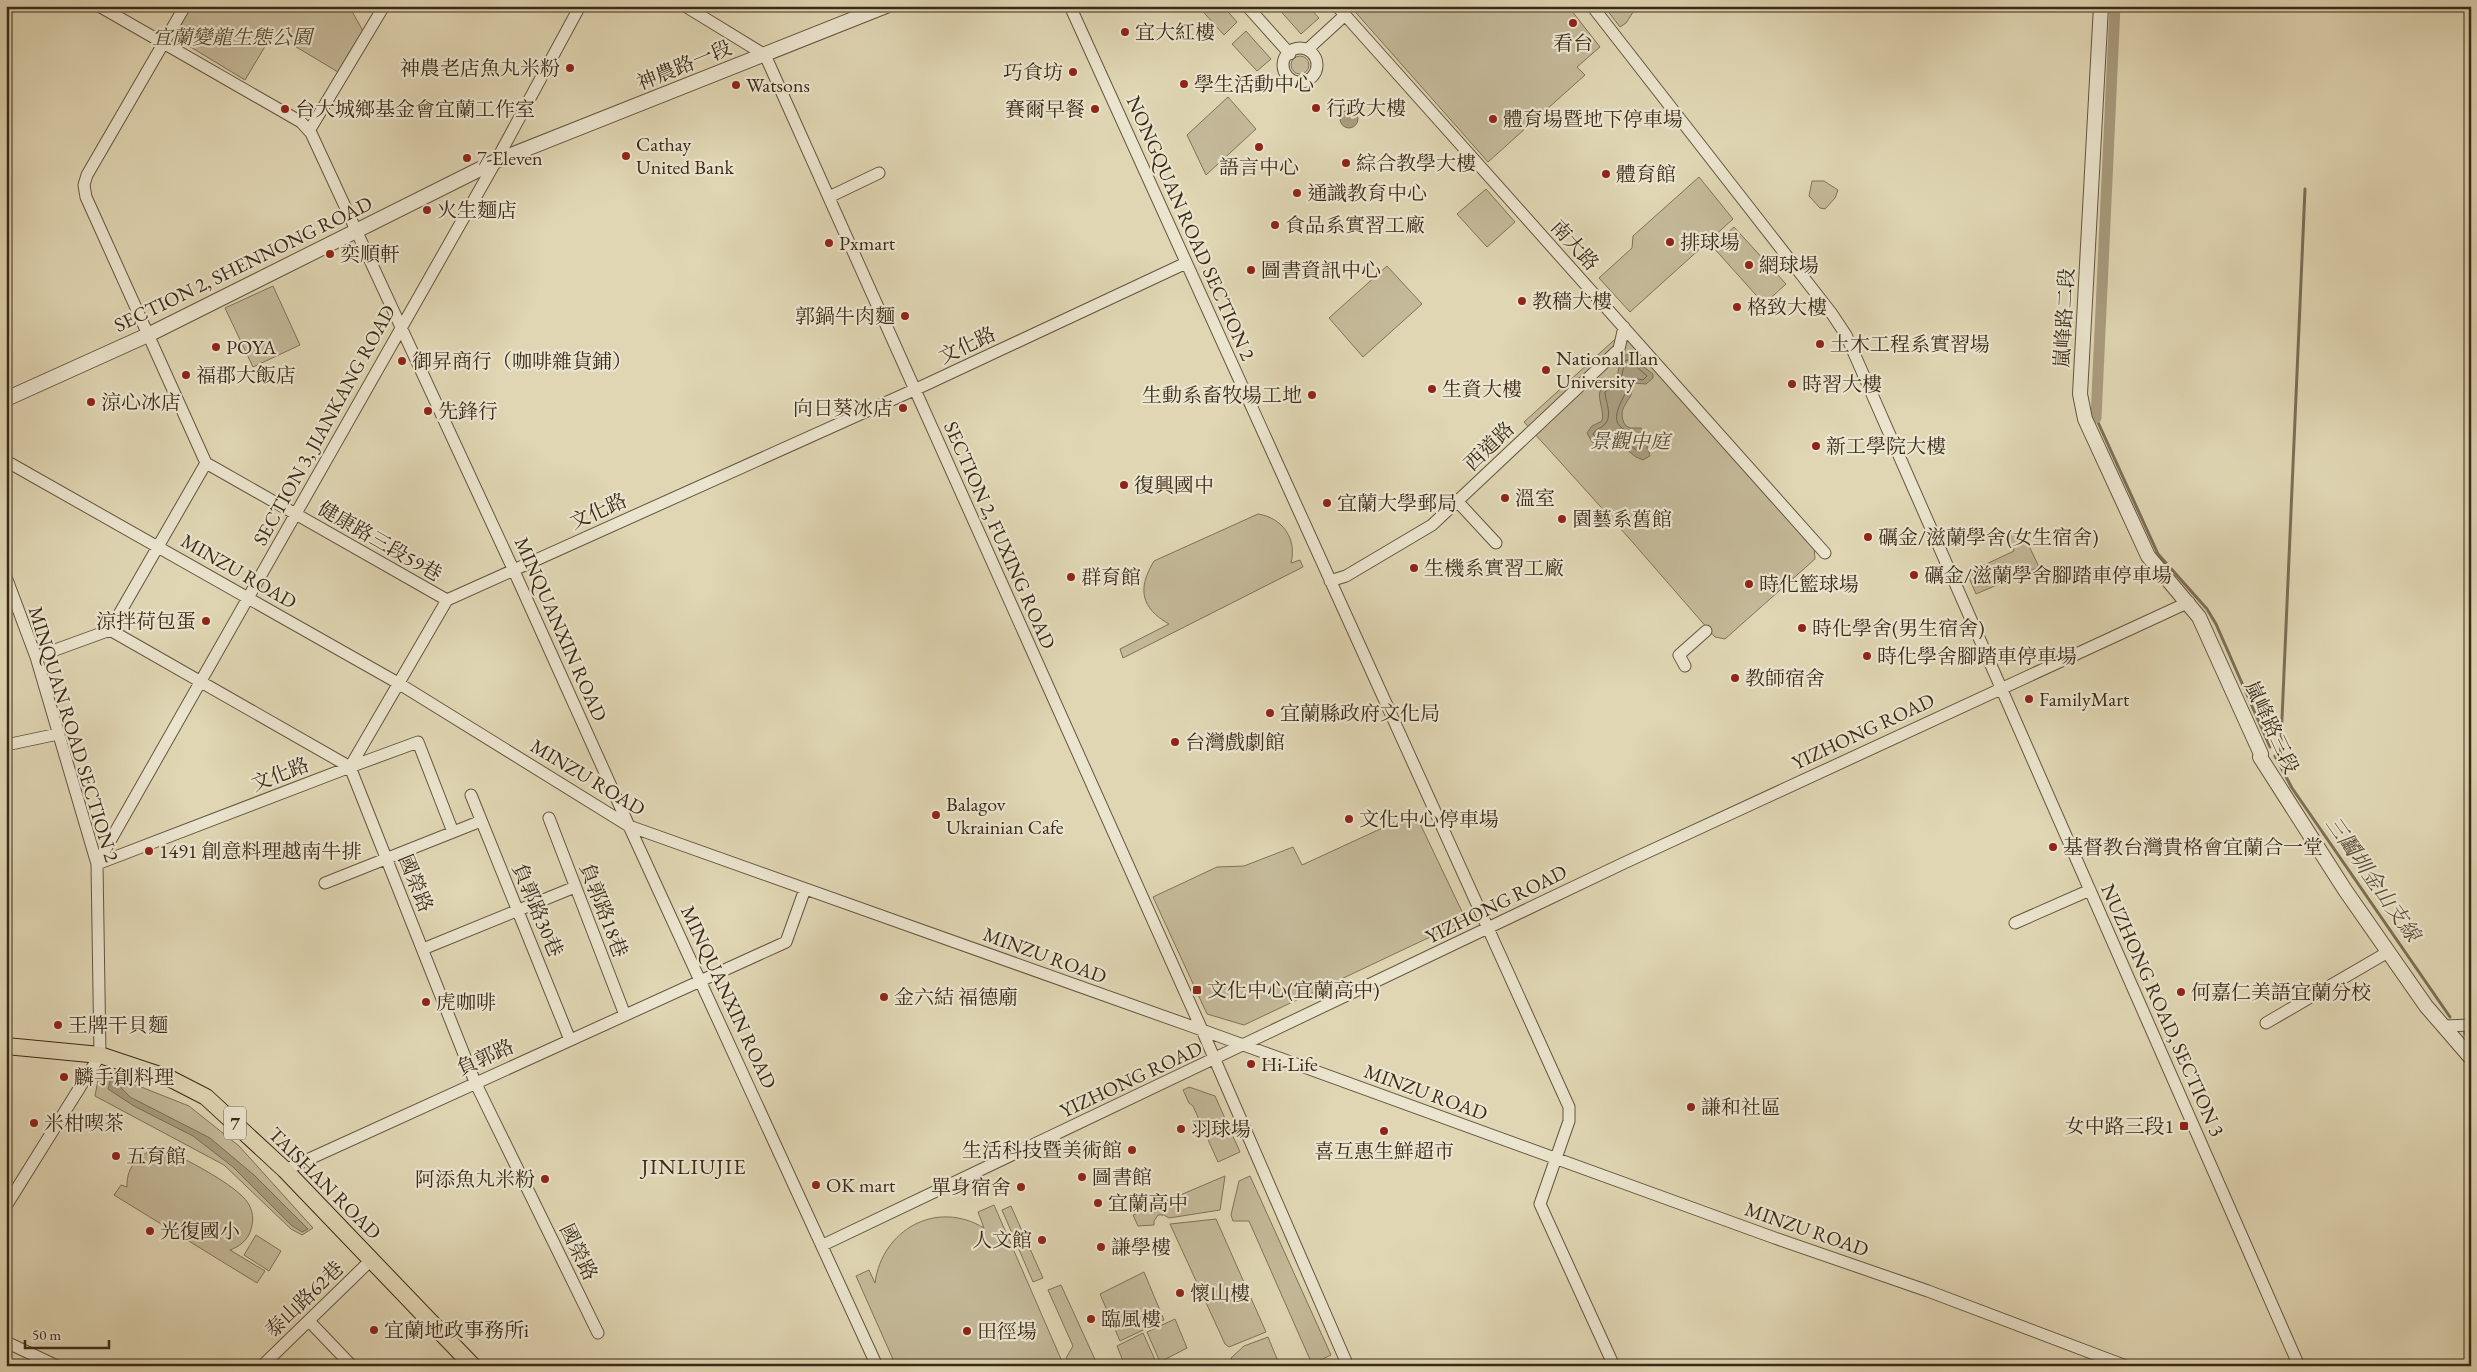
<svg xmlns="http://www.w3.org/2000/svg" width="2477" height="1372" font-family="'EB Garamond','Noto Serif TC',serif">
<rect width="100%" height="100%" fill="#e0d6b3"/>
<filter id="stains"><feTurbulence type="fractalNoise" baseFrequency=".004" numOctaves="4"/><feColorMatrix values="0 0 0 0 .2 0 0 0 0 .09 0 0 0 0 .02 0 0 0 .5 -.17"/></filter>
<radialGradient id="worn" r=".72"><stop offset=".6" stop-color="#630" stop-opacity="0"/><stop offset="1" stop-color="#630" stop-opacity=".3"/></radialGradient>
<!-- green -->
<path fill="#c4b999" stroke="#7f7258" d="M189,6H349L363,31L338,72L273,33L245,80L184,43L178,25Z
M1198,6H1223L1237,22L1224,35Z
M1276,6H1308L1319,18L1301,34Z
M1350,6H1568L1600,47L1577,67L1585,75L1488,162Z
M1604,6H1637L1626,23L1620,27Z
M1246,31L1271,59L1257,71L1232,44Z
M1291 65a9 9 0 1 1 18 0a9 9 0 1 1-18 0Z
M1228,97L1256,129L1206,175L1187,135Z
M1699,177L1733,219L1630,312L1599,278L1632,248L1633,236Z
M1812,181H1824L1838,190L1835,198L1825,209L1820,208L1809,196Z
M1486,189L1515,222L1487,247L1457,214Z
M1734,227L1786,284L1764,304L1712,246Z
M1387,266L1422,304L1363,357L1329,318Z
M273,286L300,345L253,367L225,308Z
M1623,332L1814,547L1815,559L1725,639L1715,637L1628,537L1524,422Z
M1258,514C1283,518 1297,539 1291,563L1300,560L1303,567L1123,658L1120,649L1169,624C1141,608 1137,589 1154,561Z
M2021,529L2039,567L1976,594L1967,573L2014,551L2008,537Z
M1415,813L1466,920L1244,1025L1207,1014L1153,897L1217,867L1244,866L1293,847L1302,865Z
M106,1073L189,1106L239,1146L313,1228L302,1235L291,1229L224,1165L95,1096L98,1080Z
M1189,1087L1215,1096L1240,1152L1218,1162L1193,1106L1189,1103L1183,1090Z
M162,1149C181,1156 238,1186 248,1203C253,1211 254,1220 251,1229C249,1239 239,1247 230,1250L265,1271L257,1283L114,1195L121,1185L127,1187C126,1166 141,1150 162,1149Z
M1225,1176L1220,1210L1169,1218L1164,1215H1158L1154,1221V1225L1138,1226L1133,1215Z
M1250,1176L1331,1355L1312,1364L1249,1221H1233L1231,1215L1239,1181Z
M994,1205L1064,1366H896L856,1276L869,1270L875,1283C882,1230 936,1199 984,1228L978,1212Z
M1011,1206L1043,1278L1033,1282L1002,1210Z
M1216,1219L1266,1332L1229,1347L1225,1344L1170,1224Z
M256,1235L281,1251L269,1271L244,1255Z
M1144,1272L1164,1320L1120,1341L1100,1294Z
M1061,1285L1098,1366H1070L1066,1358L1073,1346L1048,1290Z
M1175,1319L1187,1348L1160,1362L1147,1332Z
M1143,1333L1156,1362L1149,1366H1125L1117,1346Z
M1268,1337L1280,1366H1234L1231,1358L1244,1346Z"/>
<!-- water -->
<path fill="#a89c7e" stroke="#7c6e55" d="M1340 119a9 9 0 1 1 18 0a9 9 0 1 1-18 0Z
M1627,354L1653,374V378L1646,384L1633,383C1632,386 1632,392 1631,395C1625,406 1618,411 1625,425L1630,428H1641L1643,431L1650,456L1643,460L1636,457L1612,438L1598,445L1592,442L1587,433L1592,426L1602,421C1605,411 1596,397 1601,389C1604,384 1613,381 1617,377L1621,358Z
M111,1077L130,1097L210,1138L254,1175L308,1229L302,1232L291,1225L233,1167L193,1136L134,1106L108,1089Z"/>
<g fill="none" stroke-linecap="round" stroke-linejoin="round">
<!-- shore -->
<path stroke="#71634b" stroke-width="1" d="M1629,360L1647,376L1643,380L1633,378L1628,381C1626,385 1628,389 1626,392C1614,415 1609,428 1638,434L1642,450L1639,452L1614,433L1606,434L1598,440L1593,434C1596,428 1601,429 1605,424C1613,415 1605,401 1605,392L1621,379L1625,361Z"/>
<!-- stream -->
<path stroke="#7c6e55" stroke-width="3" d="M2096,418L2158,554L2207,609L2216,624L2270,747
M2275,756L2292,788L2450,1017
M2280,765L2305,189
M2465,1033L2471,1041"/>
<!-- canal -->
<path stroke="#a89c7e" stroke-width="11" d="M2096,418L2115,6"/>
<!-- minor casing -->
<g stroke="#64553f" stroke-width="13">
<path id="minor" d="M99,6L301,122L311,133L514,571L629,826L877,1366
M185,6L87,175L84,185L86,197L206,463L447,600
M685,6L765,55L1202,1030L1348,1366
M1070,6L1569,1107V1121L1540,1204L1614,1366
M1247,6L1290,54
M1337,6L1825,553
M1592,6L1832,314L1846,335L2299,1366
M1283 65a17 17 0 1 1 34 0a17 17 0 1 1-34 0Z
M1308,49L1345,15
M309,131L384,6
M829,197L879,173
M6,461L398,683L629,826L1202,1030L1772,1237L1928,1291L2126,1366
M1458,502L1496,543
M6,577L36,657L97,864L100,1055L6,1206
M1330,581L1346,576L1432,525L1619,349L1624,327
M110,630L206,463
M36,657L110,630L350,767L475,1082L598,1333
M1685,666L1679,655L1706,631
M6,745L58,734
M350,767L418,742L453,832
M471,795L570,1040
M549,818L625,1015
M97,864L350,767L447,600L925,385L1186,263
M97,864L496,161L580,6
M325,883L481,821
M2015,923L2090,890
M423,949L575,887
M2266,1023L2388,952
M2444,1026L2471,1025
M285,1170L786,942L805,889
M823,1245L1624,863L2189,602
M309,1321L352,1366
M6,1342L57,1366
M262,1366L371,1260"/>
</g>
<!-- tertiary casing -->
<g stroke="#64553f" stroke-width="16">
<path id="tertiary" d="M2101,6L2080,394L2085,419L2148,556L2199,617L2261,754L2260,757L2345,890L2426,1006L2471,1058
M6,399L150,334L496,161L886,6"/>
</g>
<!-- primary casing -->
<g stroke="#3a2a18" stroke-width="18">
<path id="primary" d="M6,1046L100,1055L169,1078L206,1097L285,1170L473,1366"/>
</g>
<!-- minor -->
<use href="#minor" stroke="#ebe4ce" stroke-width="11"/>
<!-- tertiary -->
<use href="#tertiary" stroke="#ebe4ce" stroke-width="14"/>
<!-- primary -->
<use href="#primary" stroke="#e0d6b3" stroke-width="16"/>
</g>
<!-- markers -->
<g fill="#8f2418" stroke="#ebe4ce" stroke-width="2">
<circle cx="1573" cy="23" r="5"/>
<circle cx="1125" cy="32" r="5"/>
<circle cx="570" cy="68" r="5"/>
<circle cx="1073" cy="72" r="5"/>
<circle cx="1184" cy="84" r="5"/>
<circle cx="736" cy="85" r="5"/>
<circle cx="1316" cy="108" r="5"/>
<circle cx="285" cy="109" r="5"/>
<circle cx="1095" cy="109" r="5"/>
<circle cx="1493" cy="119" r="5"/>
<circle cx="1259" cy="147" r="5"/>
<circle cx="626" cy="156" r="5"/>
<circle cx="467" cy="158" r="5"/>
<circle cx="1346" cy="163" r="5"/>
<circle cx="1606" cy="174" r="5"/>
<circle cx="1297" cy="193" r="5"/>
<circle cx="427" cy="210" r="5"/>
<circle cx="1275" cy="225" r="5"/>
<circle cx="1670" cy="242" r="5"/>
<circle cx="829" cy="243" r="5"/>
<circle cx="330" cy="254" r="5"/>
<circle cx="1749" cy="265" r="5"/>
<circle cx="1251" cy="270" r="5"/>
<circle cx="1522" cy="301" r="5"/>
<circle cx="1737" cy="307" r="5"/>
<circle cx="905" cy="316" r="5"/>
<circle cx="1820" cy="344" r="5"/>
<circle cx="216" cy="347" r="5"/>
<circle cx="402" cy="361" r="5"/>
<circle cx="1546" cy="370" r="5"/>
<circle cx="186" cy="375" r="5"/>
<circle cx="1792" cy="384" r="5"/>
<circle cx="1432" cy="389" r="5"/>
<circle cx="1312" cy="395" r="5"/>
<circle cx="91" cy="402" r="5"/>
<circle cx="903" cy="408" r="5"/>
<circle cx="428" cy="411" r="5"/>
<circle cx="1816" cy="446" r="5"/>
<circle cx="1124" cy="485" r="5"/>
<circle cx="1505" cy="498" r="5"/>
<circle cx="1327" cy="503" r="5"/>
<circle cx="1562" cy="519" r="5"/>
<circle cx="1868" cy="537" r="5"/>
<circle cx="1414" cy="568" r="5"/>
<circle cx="1914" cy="575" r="5"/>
<circle cx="1071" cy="577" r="5"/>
<circle cx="1749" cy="584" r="5"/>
<circle cx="206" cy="621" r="5"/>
<circle cx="1802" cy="628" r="5"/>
<circle cx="1867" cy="656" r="5"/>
<circle cx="1735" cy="678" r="5"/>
<circle cx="2029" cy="699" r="5"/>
<circle cx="1270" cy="713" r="5"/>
<circle cx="1175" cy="742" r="5"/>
<circle cx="936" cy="815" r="5"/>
<circle cx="1349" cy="819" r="5"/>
<circle cx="2053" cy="847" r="5"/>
<circle cx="149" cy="851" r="5"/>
<rect x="1192" y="985" width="10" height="10" rx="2.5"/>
<circle cx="2181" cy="992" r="5"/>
<circle cx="884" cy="997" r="5"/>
<circle cx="426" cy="1002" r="5"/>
<circle cx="58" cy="1025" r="5"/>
<circle cx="1251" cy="1064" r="5"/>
<circle cx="64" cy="1077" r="5"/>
<circle cx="1691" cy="1107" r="5"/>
<circle cx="34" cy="1123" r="5"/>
<rect x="2179" y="1121" width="10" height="10" rx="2.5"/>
<circle cx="1181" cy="1129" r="5"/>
<circle cx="1384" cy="1131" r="5"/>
<circle cx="1132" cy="1150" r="5"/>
<circle cx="116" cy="1156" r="5"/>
<circle cx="1082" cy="1177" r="5"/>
<circle cx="545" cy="1179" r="5"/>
<circle cx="816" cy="1185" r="5"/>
<circle cx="1021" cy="1187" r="5"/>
<circle cx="1098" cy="1203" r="5"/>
<circle cx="150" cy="1231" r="5"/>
<circle cx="1042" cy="1240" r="5"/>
<circle cx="1101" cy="1247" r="5"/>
<circle cx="1180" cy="1293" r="5"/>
<circle cx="1091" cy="1319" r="5"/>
<circle cx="374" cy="1330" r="5"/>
<circle cx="967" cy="1331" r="5"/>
</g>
<g text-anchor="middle" stroke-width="4.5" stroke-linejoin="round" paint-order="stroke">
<!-- shield labels -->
<rect fill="#ebe4ce" stroke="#6f624f" stroke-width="1" x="224" y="1106.5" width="22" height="33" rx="4"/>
<g font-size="19" font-weight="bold" fill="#3a2a18">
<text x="235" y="1130">7</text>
</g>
<!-- poi labels -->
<g font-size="20" fill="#3a2a18" stroke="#ebe4ce" text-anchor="start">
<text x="1135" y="39">宜大紅樓</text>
<text x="1573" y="50" text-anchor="middle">看台</text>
<text x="560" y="75" text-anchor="end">神農老店魚丸米粉</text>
<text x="1063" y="79" text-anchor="end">巧食坊</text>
<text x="1194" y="91">學生活動中心</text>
<text x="746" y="92">Watsons</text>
<text x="1326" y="115">行政大樓</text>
<text x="295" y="116">台大城鄉基金會宜蘭工作室</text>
<text x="1085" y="116" text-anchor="end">賽爾早餐</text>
<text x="1503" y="126">體育場暨地下停車場</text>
<text x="636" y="151">Cathay<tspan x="636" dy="23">United Bank</tspan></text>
<text x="477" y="165">7-Eleven</text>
<text x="1356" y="170">綜合教學大樓</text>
<text x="1259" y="174" text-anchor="middle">語言中心</text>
<text x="1616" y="181">體育館</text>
<text x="1307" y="200">通識教育中心</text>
<text x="437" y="217">火生麵店</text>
<text x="1285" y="232">食品系實習工廠</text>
<text x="1680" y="249">排球場</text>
<text x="839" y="250">Pxmart</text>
<text x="340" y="261">奕順軒</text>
<text x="1759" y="272">網球場</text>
<text x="1261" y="277">圖書資訊中心</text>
<text x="1532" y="308">教穡大樓</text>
<text x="1747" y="314">格致大樓</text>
<text x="895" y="323" text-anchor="end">郭鍋牛肉麵</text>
<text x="1830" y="351">土木工程系實習場</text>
<text x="226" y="354">POYA</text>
<text x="1556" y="365">National Ilan<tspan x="1556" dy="23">University</tspan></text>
<text x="412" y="368">御昇商行（咖啡雜貨鋪）</text>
<text x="196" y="382">福郡大飯店</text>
<text x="1802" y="391">時習大樓</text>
<text x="1442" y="396">生資大樓</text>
<text x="1302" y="402" text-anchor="end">生動系畜牧場工地</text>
<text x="101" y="409">涼心冰店</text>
<text x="893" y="415" text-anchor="end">向日葵冰店</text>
<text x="438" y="418">先鋒行</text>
<text x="1826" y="453">新工學院大樓</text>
<text x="1134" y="492">復興國中</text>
<text x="1515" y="505">溫室</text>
<text x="1337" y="510">宜蘭大學郵局</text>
<text x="1572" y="526">園藝系舊館</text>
<text x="1878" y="544">礪金/滋蘭學舍(女生宿舍)</text>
<text x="1424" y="575">生機系實習工廠</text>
<text x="1924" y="582">礪金/滋蘭學舍腳踏車停車場</text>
<text x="1081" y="584">群育館</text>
<text x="1759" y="591">時化籃球場</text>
<text x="196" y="628" text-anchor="end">涼拌荷包蛋</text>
<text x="1812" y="635">時化學舍(男生宿舍)</text>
<text x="1877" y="663">時化學舍腳踏車停車場</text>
<text x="1745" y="685">教師宿舍</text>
<text x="2039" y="706">FamilyMart</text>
<text x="1280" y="720">宜蘭縣政府文化局</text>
<text x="1185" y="749">台灣戲劇館</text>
<text x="946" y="811">Balagov<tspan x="946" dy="23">Ukrainian Cafe</tspan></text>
<text x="1359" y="826">文化中心停車場</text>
<text x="2063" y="854">基督教台灣貴格會宜蘭合一堂</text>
<text x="159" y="858">1491 創意料理越南牛排</text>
<text x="1207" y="997">文化中心(宜蘭高中)</text>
<text x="2191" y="999">何嘉仁美語宜蘭分校</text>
<text x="894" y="1004">金六結 福德廟</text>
<text x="436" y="1009">虎咖啡</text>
<text x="68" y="1032">王牌干貝麵</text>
<text x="1261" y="1071">Hi-Life</text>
<text x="74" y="1084">麟手創料理</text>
<text x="1701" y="1114">謙和社區</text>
<text x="44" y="1130">米柑喫茶</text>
<text x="2174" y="1133" text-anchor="end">女中路三段1</text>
<text x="1191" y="1136">羽球場</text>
<text x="1122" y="1157" text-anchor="end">生活科技暨美術館</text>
<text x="1384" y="1158" text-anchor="middle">喜互惠生鮮超市</text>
<text x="126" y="1163">五育館</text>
<text x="1092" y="1184">圖書館</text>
<text x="535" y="1186" text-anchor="end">阿添魚丸米粉</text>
<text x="826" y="1192">OK mart</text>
<text x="1011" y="1194" text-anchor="end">單身宿舍</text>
<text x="1108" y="1210">宜蘭高中</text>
<text x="160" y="1238">光復國小</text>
<text x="1032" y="1247" text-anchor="end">人文館</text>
<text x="1111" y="1254">謙學樓</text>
<text x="1190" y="1300">懷山樓</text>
<text x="1101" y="1326">臨風樓</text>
<text x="384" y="1337">宜蘭地政事務所i</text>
<text x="977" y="1338">田徑場</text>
</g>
<!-- park labels -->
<g font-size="20" font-style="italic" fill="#564732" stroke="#ebe4ce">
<text x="232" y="44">宜蘭變龍生態公園</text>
<text x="1630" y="448">景觀中庭</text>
</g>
<!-- street labels -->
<g font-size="20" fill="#3a2a18" stroke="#ebe4ce">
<text transform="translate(684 65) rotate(-22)" y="7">神農路一段</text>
<text transform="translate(1191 228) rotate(66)" y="7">NONGQUAN ROAD SECTION 2</text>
<text transform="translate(1575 245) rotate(48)" y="7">南大路</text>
<text transform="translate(243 264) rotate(-26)" y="7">SECTION 2, SHENNONG ROAD</text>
<text transform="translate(2064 318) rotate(-87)" y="7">嵐峰路二段</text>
<text transform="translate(967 345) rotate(-25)" y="7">文化路</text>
<text transform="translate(324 425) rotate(-61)" y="7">SECTION 3, JIANKANG ROAD</text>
<text transform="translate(1489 446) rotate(-44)" y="7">西道路</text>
<text transform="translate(598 511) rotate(-24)" y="7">文化路</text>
<text transform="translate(1000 535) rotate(66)" y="7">SECTION 2, FUXING ROAD</text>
<text transform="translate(380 541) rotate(30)" y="7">健康路三段59巷</text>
<text transform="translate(239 571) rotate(30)" y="7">MINZU ROAD</text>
<text transform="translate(561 629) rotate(66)" y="7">MINQUANXIN ROAD</text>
<text transform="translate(2272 727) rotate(65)" y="7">嵐峰路三段</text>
<text transform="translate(1863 731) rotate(-25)" y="7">YIZHONG ROAD</text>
<text transform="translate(74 734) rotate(73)" y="7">MINQUAN ROAD SECTION 2</text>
<text transform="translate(280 774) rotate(-21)" y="7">文化路</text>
<text transform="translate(588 777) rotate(31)" y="7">MINZU ROAD</text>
<text transform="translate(416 883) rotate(68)" y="7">國榮路</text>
<text transform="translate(1496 904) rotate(-26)" y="7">YIZHONG ROAD</text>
<text transform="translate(538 910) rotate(67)" y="7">負郭路30巷</text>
<text transform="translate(604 910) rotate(69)" y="7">負郭路18巷</text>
<text transform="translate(1045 955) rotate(20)" y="7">MINZU ROAD</text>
<text transform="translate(729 997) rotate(65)" y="7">MINQUANXIN ROAD</text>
<text transform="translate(2163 1010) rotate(66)" y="7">NUZHONG ROAD, SECTION 3</text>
<text transform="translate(485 1057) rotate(-24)" y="7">負郭路</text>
<text transform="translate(1131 1079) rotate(-25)" y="7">YIZHONG ROAD</text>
<text transform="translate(1426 1092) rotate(20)" y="7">MINZU ROAD</text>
<text transform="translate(325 1183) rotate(45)" y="7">TAISHAN ROAD</text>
<text transform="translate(1807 1229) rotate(19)" y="7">MINZU ROAD</text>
<text transform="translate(579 1252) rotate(64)" y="7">國榮路</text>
<text transform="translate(304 1299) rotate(-44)" y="7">泰山路62巷</text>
</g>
<!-- water labels -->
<g font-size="21" font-style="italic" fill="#5b4c37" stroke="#ebe4ce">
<text transform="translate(2373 879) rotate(55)" y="7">三鬮圳金山支線</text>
</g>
<!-- quarter labels -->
<g font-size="22" letter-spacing="1" fill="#3a2a18" stroke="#ebe4ce">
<text x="694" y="1174">JINLIUJIE</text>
</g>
</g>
<!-- margin -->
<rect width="2477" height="1372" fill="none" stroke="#e0d6b3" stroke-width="25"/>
<rect x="8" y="8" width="2462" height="1357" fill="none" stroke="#3a2a18" stroke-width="2.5"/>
<rect x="12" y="12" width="2452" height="1347" fill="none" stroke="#3a2a18"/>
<!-- scale -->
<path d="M25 1340v8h84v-8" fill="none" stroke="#3a2a18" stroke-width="2.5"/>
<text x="32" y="1340" font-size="15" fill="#3a2a18" stroke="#ebe4ce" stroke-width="4" paint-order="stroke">50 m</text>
<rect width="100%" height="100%" filter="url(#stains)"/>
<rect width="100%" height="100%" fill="url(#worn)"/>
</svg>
